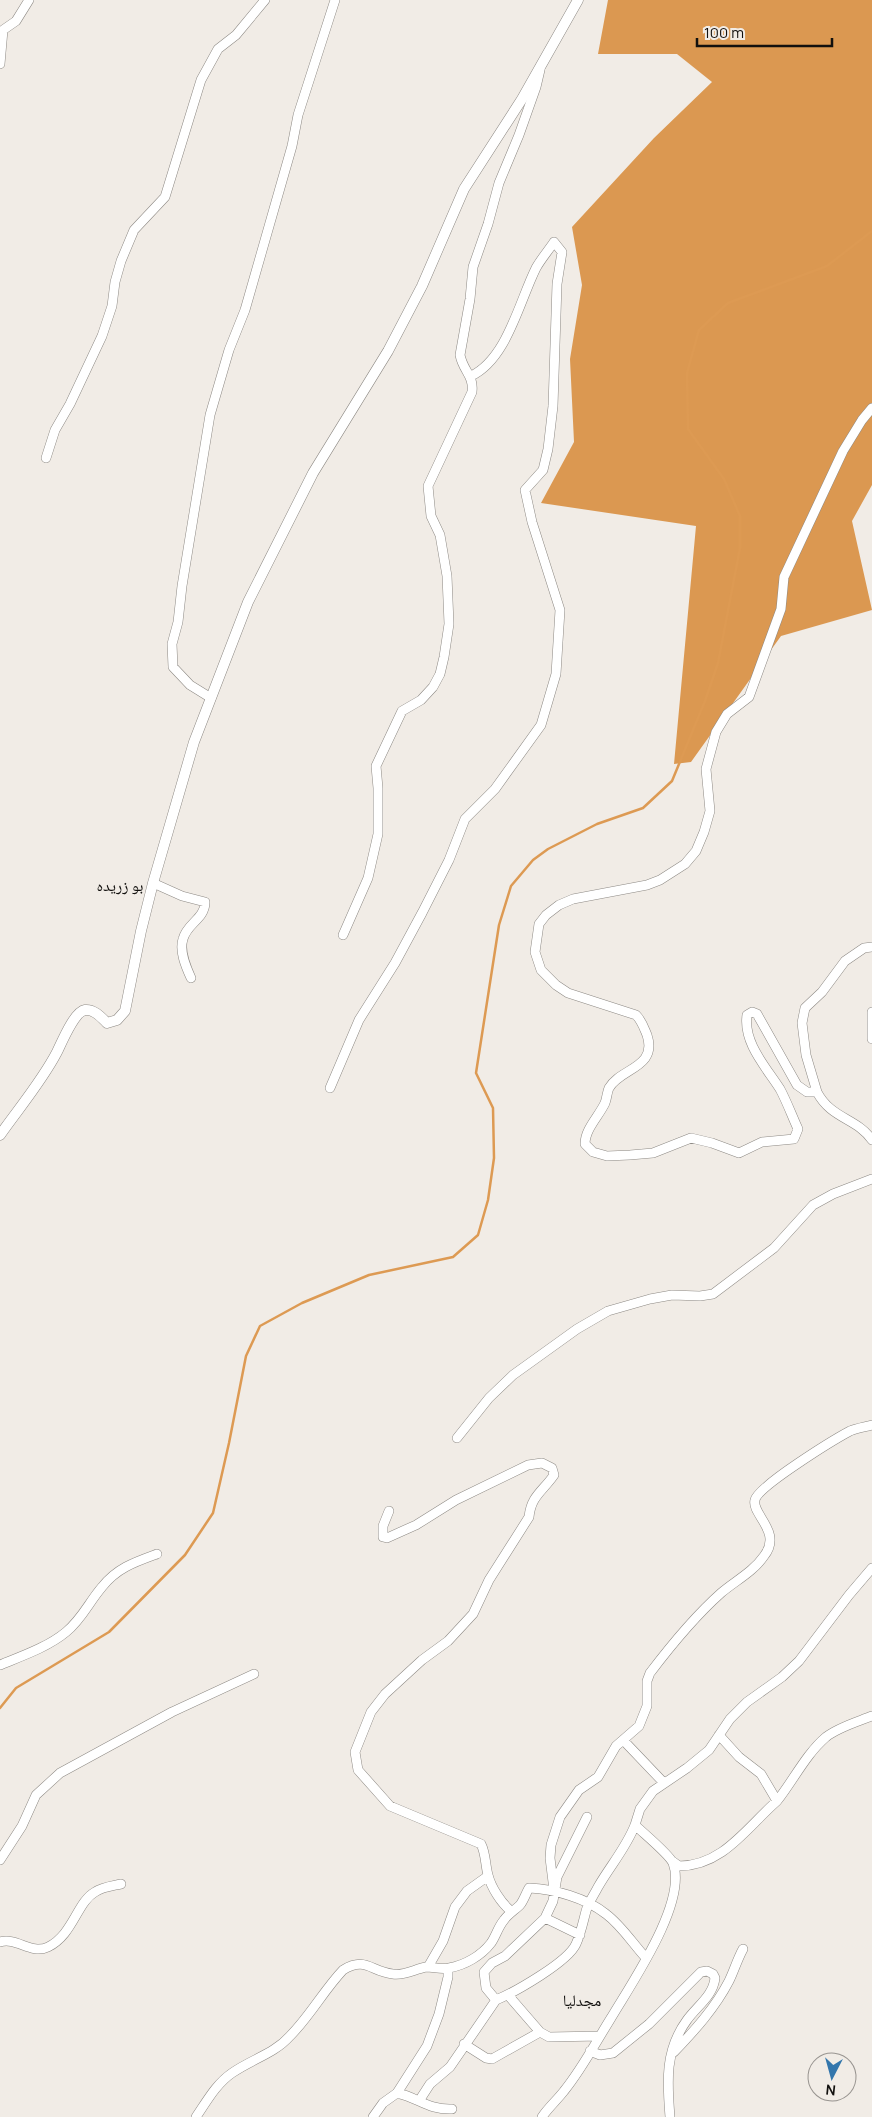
<svg xmlns="http://www.w3.org/2000/svg" width="872" height="2117" font-family="Manrope,'Noto Naskh Arabic',sans-serif">
<rect width="100%" height="100%" fill="#f1ece6"/>
<!-- forest -->
<path fill="#db9851" d="M608,0H872V485L852,521L872,610L781,636L691,762L674,764L696,526L541,503L574,442L570,359L582,285L572,227L654,138L712,82L677,54H598Z"/>
<g fill="none" stroke-linecap="round" stroke-linejoin="round">
<!-- stream -->
<path stroke="#dd9a53" stroke-width="2.5" d="M0,1708L16,1688L109,1632L185,1555L213,1513L229,1443L246,1356L260,1326L302,1303L369,1275L453,1257L478,1235L488,1200L494,1158L493,1108L476,1073L499,925L511,886L533,860L548,849L597,824L643,808L672,781L705,701L718,663L740,548V516L724,479L688,429L687,373L699,330L728,303L827,266L872,231"/>
<!-- minor casing -->
<g stroke="#8d8984" stroke-width="10">
<path id="minor" d="M0,64L3,30L16,21L29,0
M872,408L862,420L843,451L784,577L781,609L749,697L727,714L716,732L706,769L710,811L704,832L696,851L685,864L660,880L647,885L573,899L559,905L546,915L539,924L535,952L541,970L556,985L568,993L636,1015C642,1021 644,1028 647,1035C658,1068 620,1068 609,1088C607,1092 607,1098 605,1103C599,1116 585,1129 585,1144L593,1152L607,1156L630,1155L653,1153L691,1138L712,1143L739,1153L762,1142L794,1139L798,1129C792,1116 787,1102 780,1089C766,1067 743,1043 747,1015L752,1012L757,1014L797,1085L807,1092H817C831,1119 857,1118 872,1140
M46,458L55,430L70,404L102,336L112,306L115,282L121,261L134,230L165,197L201,80L218,49L236,35L265,0
M211,698L190,685L173,667L172,644L178,622L182,586L210,415L229,350L245,310L292,146L298,115L335,0
M153,883L182,896L205,902C205,919 187,923 183,939C179,951 186,967 191,978
M343,935L368,878L378,834V788L376,766L402,711L421,700L433,687L440,674L444,657L449,624L447,576L440,535L431,516L428,486L472,392C474,375 463,371 460,355L470,299L473,267L488,224L499,183L519,135L536,87L540,70
M872,1012V1039
M330,1088L359,1020L395,963L422,913L449,860L465,819L495,789L541,725L556,674L560,610L532,522L525,490L543,470L548,449L553,406L557,284L562,252L554,242C548,251 541,259 536,268C519,302 507,359 471,376
M817,1092L806,1055L802,1023L805,1008L822,992L845,961L864,948L872,947
M457,1438L489,1398L513,1375L577,1329L608,1311L650,1299L672,1295L700,1296L713,1294L774,1248L813,1205L833,1194L872,1179
M389,1511L383,1526V1537L387,1538L416,1525L456,1500L528,1465L542,1463L552,1468L554,1475C543,1491 531,1496 529,1517L489,1580L473,1614L448,1641L422,1660L385,1694L371,1712L355,1752L358,1770L390,1806L481,1844C486,1854 485,1864 488,1875C491,1887 501,1903 511,1911
M0,1665C22,1656 48,1647 66,1632C82,1619 89,1602 102,1587C117,1568 135,1562 157,1554
M623,1740L664,1783
M777,1801C793,1781 806,1754 826,1737C839,1727 857,1722 872,1716
M0,1860L22,1826L36,1795L60,1773L172,1712L254,1674
M672,1861L679,1866C723,1866 747,1827 777,1801L761,1774L739,1757L719,1735
M554,1890L550,1858L551,1845L560,1817L579,1790L598,1777L616,1746L639,1726L647,1706V1681L650,1673C672,1644 694,1617 721,1593C735,1581 753,1572 764,1556C783,1532 751,1514 755,1500C758,1486 835,1439 850,1431C857,1428 865,1427 872,1425
M545,1918L580,1935
M0,1942C17,1937 31,1955 48,1947C73,1935 77,1902 95,1892C102,1887 112,1886 121,1884
M428,1967L443,1941L455,1907L467,1891L488,1876
M508,1995L540,2032L549,2037L600,2036
M496,2000L486,1988L484,1972L492,1963L505,1956L545,1918L553,1901L557,1877L587,1817
M464,2044L486,2058L492,2059L540,2032
M590,2051L600,2055L613,2053L649,2024L701,1972L707,1971L713,1974L715,1978C713,1996 697,2006 687,2020C665,2050 667,2081 670,2117
M674,2052C695,2030 715,2008 729,1981C734,1971 737,1960 743,1949
M397,2093L427,2046L439,2014L448,1977V1969
M419,2101L430,2084L450,2067L496,2000C515,1992 568,1962 576,1944C581,1933 583,1922 586,1911C588,1903 594,1895 598,1887C610,1866 626,1848 635,1825
M196,2117C207,2101 216,2084 232,2073C252,2059 274,2054 290,2036C310,2016 324,1990 343,1970C366,1956 371,1972 393,1974C404,1976 415,1969 426,1967C434,1967 442,1970 449,1968C465,1965 481,1956 491,1943C496,1936 498,1927 504,1920C508,1914 515,1910 520,1905C524,1900 526,1893 529,1888C554,1889 586,1898 606,1914C622,1926 633,1944 646,1958
M373,2117L383,2103L397,2093C419,2098 428,2110 452,2109
M542,2117C548,2108 557,2100 564,2091C582,2069 596,2042 611,2018C631,1984 688,1902 673,1863C669,1854 643,1833 635,1825L640,1809L653,1791L687,1768L709,1750L730,1719L747,1702L782,1677L799,1661L849,1595L872,1568"/>
</g>
<!-- tertiary casing -->
<g stroke="#8d8984" stroke-width="11">
<path id="tertiary" d="M0,1135C19,1108 42,1081 57,1052C62,1042 74,1012 85,1010C94,1009 101,1017 107,1023L117,1020L125,1011L141,931L153,883L194,742L248,602L313,473L388,351L422,286L464,189L522,99L578,0"/>
</g>
<!-- minor -->
<use href="#minor" stroke="#fff" stroke-width="9"/>
<!-- tertiary -->
<use href="#tertiary" stroke="#fff" stroke-width="10"/>
</g>
<g text-anchor="middle" stroke-width="4" stroke-linejoin="round" paint-order="stroke">
<!-- quarter labels -->
<g font-size="16" fill="#12100e" stroke="#f1ece6">
<text x="120" y="891">بو زريده</text>
<text x="582" y="2006">مجدليا</text>
</g>
</g>
<!-- north arrow -->
<g transform="translate(832 2077) rotate(186)"><circle r="24" fill="#f1ece6" stroke="#989490"/>
<path d="M0-4L9 19L0 12L-9 19Z" fill="#3376ac"/>
<text y="-8" font-size="14" font-weight="bold" text-anchor="middle" fill="#12100e">N</text>
</g>
<!-- scale -->
<path d="M697 38v8h135v-8" fill="none" stroke="#12100e" stroke-width="2.5"/>
<text x="704" y="38" font-size="15" fill="#12100e" stroke="#f1ece6" stroke-width="4" paint-order="stroke">100 m</text>
</svg>
